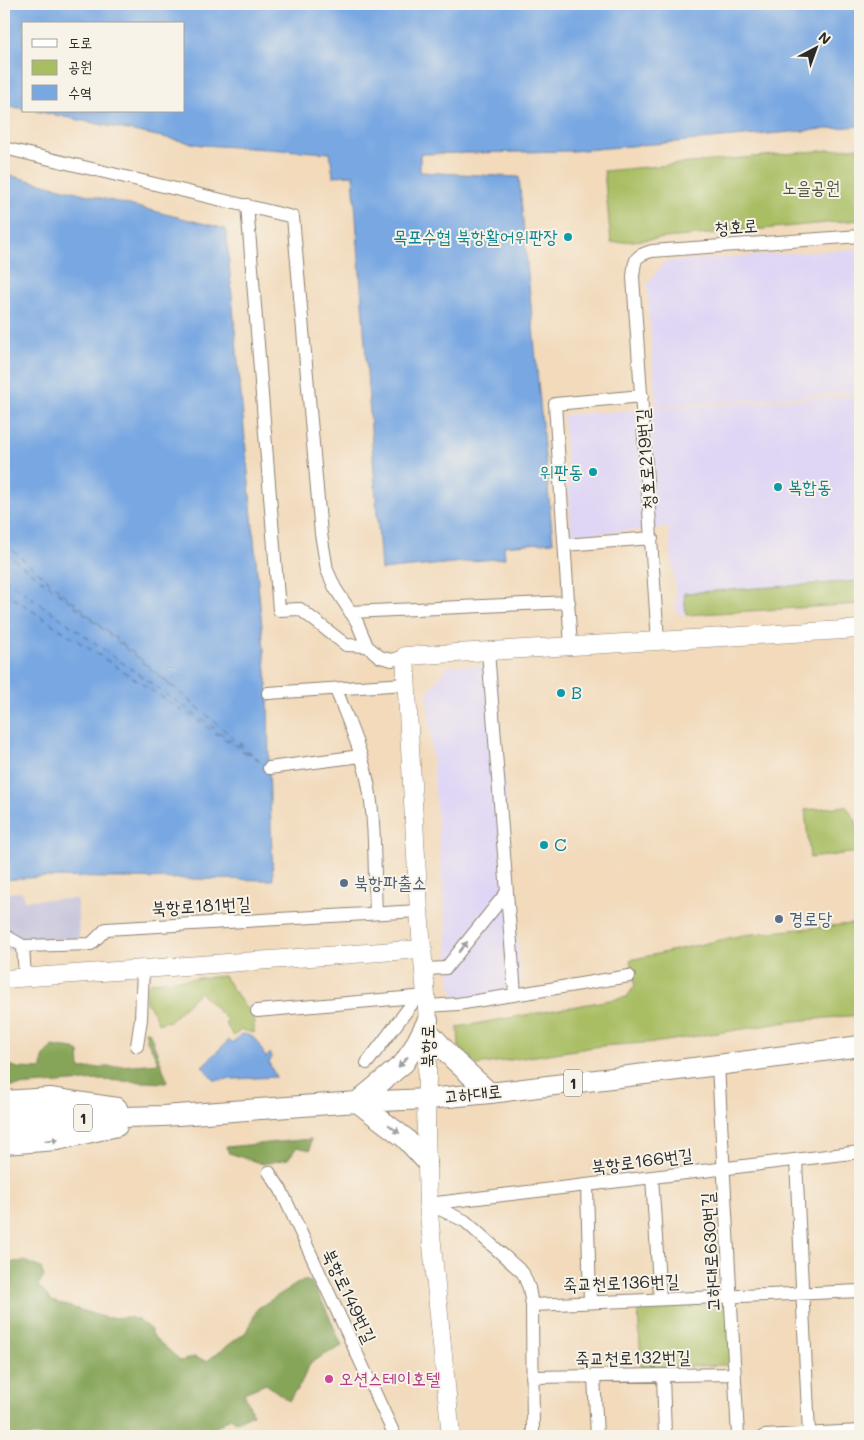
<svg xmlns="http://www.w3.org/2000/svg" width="864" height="1440" font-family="Mali,'Poor Story',sans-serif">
<rect width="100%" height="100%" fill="#f7f3e8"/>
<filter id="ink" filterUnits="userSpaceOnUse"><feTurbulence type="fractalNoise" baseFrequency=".02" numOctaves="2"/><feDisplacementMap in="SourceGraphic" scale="10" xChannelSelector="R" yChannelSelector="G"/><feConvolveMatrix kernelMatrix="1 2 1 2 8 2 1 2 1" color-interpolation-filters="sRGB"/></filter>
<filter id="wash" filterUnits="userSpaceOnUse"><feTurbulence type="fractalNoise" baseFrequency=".0096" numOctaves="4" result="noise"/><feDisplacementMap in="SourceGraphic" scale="20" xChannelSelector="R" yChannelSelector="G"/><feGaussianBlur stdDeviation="1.12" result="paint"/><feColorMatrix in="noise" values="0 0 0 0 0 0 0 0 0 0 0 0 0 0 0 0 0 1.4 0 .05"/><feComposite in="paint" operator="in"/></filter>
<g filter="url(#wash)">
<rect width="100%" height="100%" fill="#f2dabb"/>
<!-- built -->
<path fill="#dfd5f5" d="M856,249L860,253V392L656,407L647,285L664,262Z
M860,395V604L686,615L677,613L674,575L668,527L572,535L563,415Z
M496,665L521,988L456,1000L451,988L427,693L448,666Z"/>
<!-- industrial -->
<path fill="#c3c1db" d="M23,892L24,900L77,899L79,938L26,941V949L4,951V893Z"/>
<!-- green -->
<path fill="#a9be63" stroke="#6a7447" d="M860,147V220L611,243L604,171Z
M860,581V604L686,615L684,593Z
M846,806L856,821L859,852L810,858L805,810Z
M860,923V1015L794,1021L660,1042L601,1046L477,1065L459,1047L458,1027L627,997L635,985L630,960L743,935Z
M224,976L254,1020V1033L241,1030L234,1036L225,1024L227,1020L200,992L169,1022L165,1021L159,1024L151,1008L146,1003L147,986L152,982Z
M720,1304L728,1309L731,1361L726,1365L641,1368L638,1307Z"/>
<!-- forest -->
<path fill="#86a559" stroke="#586842" d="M145,1031H149L167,1080L166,1083L99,1080L4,1087V1063L18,1068L42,1069L43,1058L52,1046L74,1049L79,1052L80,1069L159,1063L147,1040Z
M311,1139L310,1150L297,1147L288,1159L263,1164L229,1153L226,1147Z
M24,1261L41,1268L44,1277L38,1285L52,1301L106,1318L129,1317L138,1320L150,1329L155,1338L181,1361L194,1357L207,1361L246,1332L258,1308L303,1280L311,1282L325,1307L342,1346L311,1362L297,1391H295L289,1401L266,1384L244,1393L253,1414L237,1422L230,1418L215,1428L217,1436H4V1263Z"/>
<!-- water -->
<path fill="#78a7e2" stroke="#526986" d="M4,4H860V126L573,151L420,154V172L519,177L553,542L504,546L505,558L381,570L353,175L333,176L330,153L201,145L35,111H184V24H24V109L4,105Z
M4,174L226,229L268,693L269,768L273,880L40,877L4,880Z
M241,1034C258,1035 258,1044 266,1058L270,1053L272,1057L269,1063L276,1077L214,1080L202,1066L229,1040L232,1043Z"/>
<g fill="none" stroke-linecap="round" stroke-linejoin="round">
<!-- ferry -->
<path stroke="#46566b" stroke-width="1" stroke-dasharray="6 5" stroke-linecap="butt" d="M4,543L264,764
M4,552L68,600L173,688
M4,578L260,761
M4,592L249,755"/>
</g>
</g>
<g filter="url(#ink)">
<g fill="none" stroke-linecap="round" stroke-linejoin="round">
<!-- street casing -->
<g stroke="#8e8273" stroke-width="14">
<path id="street" d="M4,148L293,217L321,534L327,570L335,588L357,622L367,646L380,657L392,660L405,656
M247,205L279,610L300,609L346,645L367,646
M565,545L652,538
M350,612L569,602
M658,641L633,277C635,259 634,256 652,251L860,236
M571,646L555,404L642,396
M488,651L515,994
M336,689C347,719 362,751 368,783C376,824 374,872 376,913
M268,693L406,684
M269,768L361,756
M4,935L23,946
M425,969L446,968L507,892
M25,977L23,946L91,944L106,929L419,911
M427,1006L458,1004L629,976
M257,1011L426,996
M137,1046L141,1019L143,969
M367,1063L417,997
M718,1065L738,1436
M796,1160L809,1434
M269,1172L281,1190L395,1436
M652,1177L660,1299
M587,1185L590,1302
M428,1204L860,1152
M429,1204L465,1221L523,1273L529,1288L532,1305L533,1436
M532,1305L860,1291
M663,1375L665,1436
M594,1376L597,1436
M532,1377L735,1374
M764,1436L860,1431"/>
</g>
<!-- secondary casing -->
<g stroke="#8e8273" stroke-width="19">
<path id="secondary" d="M4,979L423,949
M451,1436L428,1204L426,1130L428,1020L419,911L405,656L860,629"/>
</g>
<!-- primary casing -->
<g stroke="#8e8273" stroke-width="22">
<path id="primary" d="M428,1031L454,1060L490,1093
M4,1101L50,1098L117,1108
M4,1116L83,1118L4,1128
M83,1118L163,1116L357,1102L428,1099L490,1093L718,1065L860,1046
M4,1144L57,1140L117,1126
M427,1162L405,1138L357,1102L404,1063L413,1049L428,1020"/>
</g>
<!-- street -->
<use href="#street" stroke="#fff" stroke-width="12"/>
<!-- secondary -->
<use href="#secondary" stroke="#fff" stroke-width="18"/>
<!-- primary -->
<use href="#primary" stroke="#fff" stroke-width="20"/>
</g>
<!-- one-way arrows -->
<defs><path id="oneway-solid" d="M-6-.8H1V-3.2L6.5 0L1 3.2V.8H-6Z" transform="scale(1.25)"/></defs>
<g fill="#a0a0a0">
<use href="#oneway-solid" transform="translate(463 947) rotate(-51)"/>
<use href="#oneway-solid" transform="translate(403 1062) rotate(133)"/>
<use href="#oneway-solid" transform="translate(394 1129) rotate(38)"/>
<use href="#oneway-solid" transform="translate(52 1140) rotate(-6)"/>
</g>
</g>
<!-- markers -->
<g fill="#0f9aa8" stroke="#f7f3e8" stroke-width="2">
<circle cx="568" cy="237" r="5"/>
<circle cx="593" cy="472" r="5"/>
<circle cx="778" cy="487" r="5"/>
<circle cx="561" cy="693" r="5"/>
<circle cx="544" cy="845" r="5"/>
</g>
<g fill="#5c6f8a" stroke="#f7f3e8" stroke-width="2">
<circle cx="344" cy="883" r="5"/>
<circle cx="779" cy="919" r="5"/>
</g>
<circle fill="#d1479c" stroke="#f7f3e8" stroke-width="2" cx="329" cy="1379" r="5"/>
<g text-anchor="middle" stroke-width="4" stroke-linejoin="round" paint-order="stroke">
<!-- shield labels -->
<g fill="#f7f3e8" stroke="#686764" stroke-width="1">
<rect x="564" y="1069.5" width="18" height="27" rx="4"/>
<rect x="74" y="1104.5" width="18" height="27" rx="4"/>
</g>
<g font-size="16" font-weight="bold" fill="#2b2b2b">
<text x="573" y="1089">1</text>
<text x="83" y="1124">1</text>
</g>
<!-- park labels -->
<g font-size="18" fill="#51573c" stroke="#f7f3e8">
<text x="811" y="194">노을공원</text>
</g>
<!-- street labels -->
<g font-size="18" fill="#2b2b2b" stroke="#f7f3e8">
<text transform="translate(736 227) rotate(-4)" y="6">청호로</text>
<text transform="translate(646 459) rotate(-94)" y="6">청호로219번길</text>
<text transform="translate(201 906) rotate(-3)" y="6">북항로181번길</text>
<text transform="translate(428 1046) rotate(-90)" y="6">북항로</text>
<text transform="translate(473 1094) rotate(-6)" y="6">고하대로</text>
<text transform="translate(642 1161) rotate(-7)" y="6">북항로166번길</text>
<text transform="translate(711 1252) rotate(-93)" y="6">고하대로630번길</text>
<text transform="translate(621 1283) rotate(-2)" y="6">죽교천로136번길</text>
<text transform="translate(349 1296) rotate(65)" y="6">북항로149번길</text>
<text transform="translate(633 1358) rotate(-1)" y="6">죽교천로132번길</text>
</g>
<!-- culture labels -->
<g font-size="18" fill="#0d838f" stroke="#f7f3e8" text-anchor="start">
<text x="558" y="243" text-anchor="end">목포수협 북항활어위판장</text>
<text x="583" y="478" text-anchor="end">위판동</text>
<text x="788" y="493">복합동</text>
<text x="571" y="699">B</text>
<text x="554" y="851">C</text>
</g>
<!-- service labels -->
<g font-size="18" fill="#4e5e75" stroke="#f7f3e8" text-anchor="start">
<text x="354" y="889">북항파출소</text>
<text x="789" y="925">경로당</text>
</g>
<!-- hotel labels -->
<g font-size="18" fill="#b23c85" stroke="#f7f3e8" text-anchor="start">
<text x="339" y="1385">오션스테이호텔</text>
</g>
</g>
<!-- margin -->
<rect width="864" height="1440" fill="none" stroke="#f7f3e8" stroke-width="20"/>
<!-- legend -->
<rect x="22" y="22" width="162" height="90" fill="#f7f3e8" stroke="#a5a39c"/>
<rect x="32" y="39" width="25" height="8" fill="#ffffff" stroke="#a5a39c"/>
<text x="68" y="48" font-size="15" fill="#2b2b2b">도로</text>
<rect x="32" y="60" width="25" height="15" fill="#a9be63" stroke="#a5a39c"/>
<text x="68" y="72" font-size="15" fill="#2b2b2b">공원</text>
<rect x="32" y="85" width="25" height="15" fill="#78a7e2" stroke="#a5a39c"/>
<text x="68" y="98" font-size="15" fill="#2b2b2b">수역</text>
<!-- north arrow -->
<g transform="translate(816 48) rotate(41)" stroke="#f7f3e8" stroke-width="4" paint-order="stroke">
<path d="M0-4L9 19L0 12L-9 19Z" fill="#2b2b2b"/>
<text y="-8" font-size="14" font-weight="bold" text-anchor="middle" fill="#2b2b2b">N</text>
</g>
</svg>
